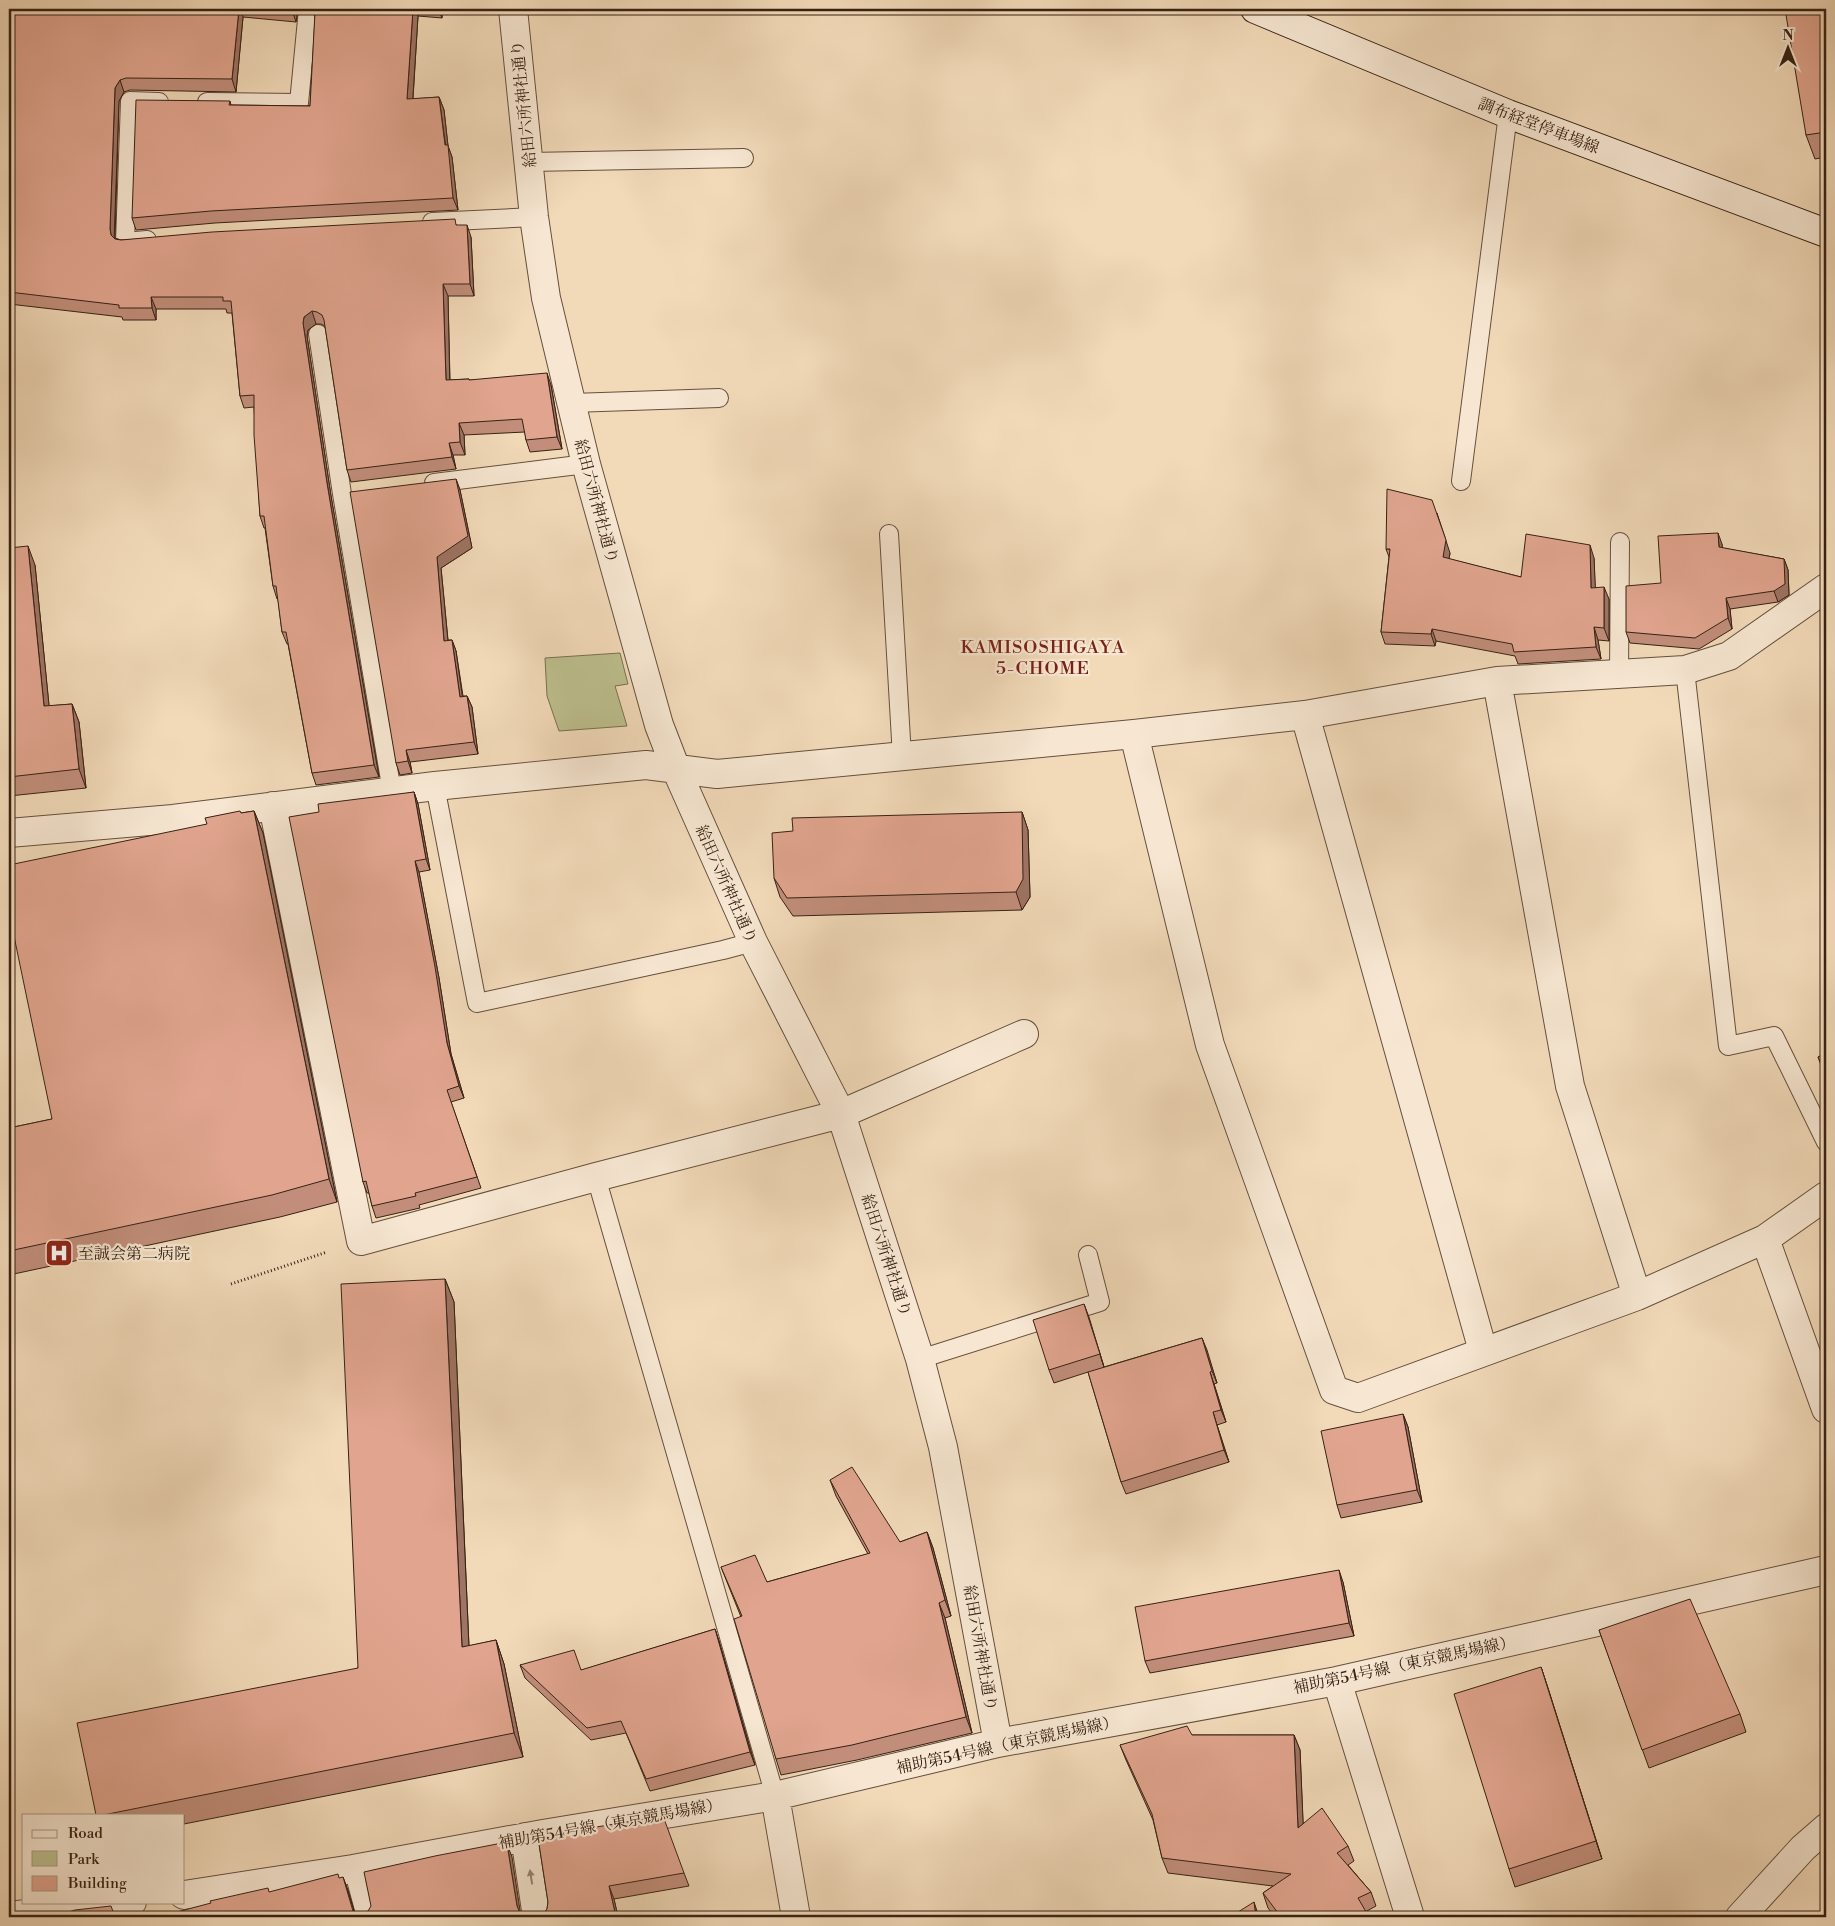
<svg xmlns="http://www.w3.org/2000/svg" width="1835" height="1926" font-family="'Libre Bodoni','Noto Serif JP',serif">
<rect width="100%" height="100%" fill="#f2dab9"/>
<filter id="stains"><feTurbulence type="fractalNoise" baseFrequency=".004" numOctaves="4"/><feColorMatrix values="0 0 0 0 .2 0 0 0 0 .09 0 0 0 0 .02 0 0 0 .5 -.17"/></filter>
<radialGradient id="worn" r=".72"><stop offset=".6" stop-color="#630" stop-opacity="0"/><stop offset="1" stop-color="#630" stop-opacity=".3"/></radialGradient>
<!-- green -->
<path fill="#bdbf8e" stroke="#7a7051" d="M620,653L628,684L615,686L627,726L559,731L547,696L545,658Z"/>
<g fill="none" stroke-linecap="round" stroke-linejoin="round">
<!-- service casing -->
<g stroke="#664f3d" stroke-width="20">
<path id="service" d="M207,102L299,103L308,9
M529,162L744,158
M432,222L534,217
M147,240L125,242L130,101L159,102
M318,334L342,494L392,792
M572,403L719,398
M1461,481L1508,114
M434,483L586,464
M889,534L902,757
M1685,670L1728,1046L1774,1036L1826,1142
M1619,674L1620,542
M435,786L477,1003L723,950L753,942
M596,1177L775,1796
M920,1359L1100,1302L1088,1255
M353,1869L366,1917"/>
</g>
<!-- minor casing -->
<g stroke="#664f3d" stroke-width="30">
<path id="minor" d="M513,9L534,217L546,298L586,464L659,725L676,769L753,942L841,1114L920,1359L943,1447L998,1743
M1497,681L1570,1086L1637,1296
M1305,715L1483,1351
M1134,734L1210,1045L1334,1390L1358,1398L1637,1296L1765,1239L1826,1196
M273,806L361,1241L596,1177L841,1114L1024,1034
M9,833L173,819L435,786L646,765L717,774L1134,734L1305,715L1497,681L1685,670L1729,656L1826,588
M1765,1239L1826,1409
M1337,1681L1410,1917
M775,1796L796,1917
M525,1837L537,1917
M184,1895L353,1869L543,1834L775,1796L998,1743L1337,1681L1826,1570
M9,1916L132,1902
M1740,1917L1803,1848L1826,1828"/>
</g>
<!-- secondary casing -->
<g stroke="#372114" stroke-width="30">
<path id="secondary" d="M1255,9L1508,114L1826,233"/>
</g>
<!-- path -->
<path stroke="#372114" stroke-width="3" stroke-dasharray="1 2.5" stroke-linecap="butt" d="M231,1284L327,1252"/>
<!-- service -->
<use href="#service" stroke="#f7e7d2" stroke-width="18"/>
<!-- minor -->
<use href="#minor" stroke="#f7e7d2" stroke-width="28"/>
<!-- secondary -->
<use href="#secondary" stroke="#f7e7d2" stroke-width="28"/>
</g>
<!-- wall -->
<path fill="#c28e7b" stroke="#372114" d="M9,9H298L296,22L243,17L236,92L130,90L124,92L119,101L115,238L121,240L457,225L471,237L474,296H448L450,380L469,379V380L551,385L562,449L530,452L526,440L525,432L464,435L465,455H453L456,469L351,482L347,470L325,326L321,324H316L308,330L307,336L331,496L379,777L316,785L312,773L288,644H287L282,632L278,599H277L273,586L265,528H264L260,516L254,407L244,408L240,396L232,313H227L226,309H156V320H123L122,317L9,304Z
M313,9H442V18L418,16L413,99L439,97L444,110L448,146L452,157L458,210L215,223L136,230L132,218L230,101L231,105L310,106L315,17L313,12Z
M1826,9V157L1815,159L1806,135Z
M456,479L460,490L472,548L441,568L448,640H452L456,651L463,696H467L472,707L478,754L410,762L412,773L400,775L396,763Z
M1722,544V548L1784,559L1788,570L1789,595L1778,602L1730,609L1732,629L1699,649L1630,643L1626,632L1661,583Z
M9,548L35,565L49,706L72,704L79,722L86,788L9,796Z
M1386,549L1450,553L1449,559L1521,577L1594,558L1595,588L1609,599V641L1598,640L1601,659L1518,664L1515,656L1436,641L1435,646L1385,644L1381,632L1389,557Z
M414,792L418,804L430,870L419,872L439,978L451,1054L464,1098L451,1102L481,1188L419,1205L420,1208L376,1218L372,1206L369,1193H367L363,1182L319,812Z
M254,811L263,833L337,1202L280,1217L9,1275V1128L52,1119L207,824L241,813Z
M1022,812L1028,830L1030,897L1022,910L793,916L780,897L774,878Z
M1826,1053V1079L1818,1057Z
M445,1279L454,1302L469,1646L496,1640L504,1664L523,1757L184,1824V1815H96L358,1668Z
M1084,1304L1104,1367L1202,1338L1217,1383L1214,1384L1226,1422L1217,1425L1229,1462L1126,1494L1121,1482L1088,1372L1054,1383L1049,1370Z
M1403,1414L1408,1427L1422,1502L1341,1518L1337,1505Z
M830,1480L900,1542L927,1532L933,1548L951,1616L945,1618L972,1733L857,1760L781,1775L776,1759L741,1617L721,1567L767,1582L868,1554L836,1496Z
M1343,1582L1354,1636L1150,1673L1145,1661Z
M715,1629L719,1641L755,1765L650,1791L626,1733L591,1740L525,1678L520,1665L582,1670Z
M1599,1630L1740,1714L1746,1732L1649,1768Z
M1541,1667L1547,1685L1602,1859L1515,1887L1509,1869Z
M1192,1735H1294L1300,1750L1303,1824L1348,1846L1354,1861L1348,1865L1371,1892L1376,1906L1365,1912L1369,1917H1275L1268,1908L1263,1893L1273,1886L1168,1873L1162,1858L1153,1820L1126,1760L1120,1745Z
M539,1844L684,1873L689,1886L614,1899L618,1917H539L542,1916L547,1909L548,1902Z"/>
<!-- shaded-wall -->
<path fill="#9e7464" stroke="#372114" d="M239,9H241L243,17L236,92L232,79Z
M292,9H298L296,22L292,10Z
M413,9H416L418,16L412,111L407,99Z
M438,9H442V18Z
M120,80L124,92L119,101L114,242L111,235L110,229L115,88Z
M439,97L444,110L448,146L452,157L458,210L453,198Z
M467,225L471,237L474,296L470,284Z
M443,284L448,296L450,392L446,380Z
M151,297L156,309V320L152,308Z
M312,311L316,324L308,330L307,336L331,496L379,777L374,765L327,483L303,323L304,317Z
M547,373L551,385L562,449L557,437Z
M459,423L464,435L465,455L460,442Z
M449,443L453,455L456,469L452,457Z
M456,479L460,490L472,548L441,568L449,652L444,641L437,557Z
M1437,513L1450,553L1447,570L1443,557Z
M1718,533L1722,544L1723,558L1719,547Z
M1590,545L1594,558L1596,601L1591,588Z
M28,546L35,565L51,725L44,706Z
M1784,559L1788,570L1789,595L1778,602L1774,591Z
M1604,587L1609,599V641L1604,628Z
M1726,598L1730,609L1732,629L1728,618Z
M1594,627L1598,640L1601,659L1596,647Z
M1432,629L1436,641L1435,646L1431,634Z
M452,640L456,651L464,708L460,697Z
M467,696L472,707L478,754L474,742Z
M72,704L79,722L86,788L79,769Z
M406,750L410,762L412,773L408,761Z
M414,792L418,804L430,870L426,859Z
M254,811L263,833L337,1202L329,1179Z
M1022,812L1028,830L1030,897L1022,910L1016,892Z
M415,861L419,872L439,978L451,1054L464,1098L459,1086L447,1043Z
M445,1279L454,1302L470,1671L462,1647Z
M1084,1304L1089,1317L1104,1367L1100,1354Z
M1202,1338L1207,1350L1217,1383L1212,1371Z
M1210,1372L1214,1384L1226,1422L1221,1410Z
M1213,1412L1217,1425L1229,1462L1224,1450Z
M1403,1414L1408,1427L1422,1502L1417,1490Z
M927,1532L933,1548L951,1616L945,1600Z
M1339,1570L1343,1582L1354,1636L1349,1623Z
M939,1603L945,1618L972,1733L966,1717Z
M715,1629L719,1641L755,1765L750,1752Z
M496,1640L504,1664L523,1757L514,1733Z
M1541,1667L1547,1685L1602,1859L1596,1841Z
M1294,1735L1300,1750L1304,1843L1298,1828Z
M507,1844L512,1857L521,1917L517,1906Z
M343,1877L348,1890L356,1917Z
M609,1886L614,1899L618,1917H616Z
M1254,1902L1259,1917H1256Z"/>
<!-- building -->
<path fill="#e1a58f" stroke="#372114" d="M9,9H239L232,79L126,78L120,80L115,88L110,229L111,235L115,239L121,240L212,232L455,219L456,225H467L470,284H443L446,380L469,379V380L547,373L557,437L526,440L522,419L459,423L460,442L449,443L452,457L347,470L324,320L322,315L317,312L312,311L304,317L303,323L327,483L374,765L312,773L286,632H282L276,586H273L264,516H260L254,435V395L240,396L231,301H223V297H151L152,308H119V305L9,292Z
M313,9H413L407,99L439,97L445,145H448L453,198L211,211L132,218L136,100L230,101L229,105L310,106L315,12H313Z
M1785,9H1826V132L1806,135Z
M456,479L468,536L437,557L444,641L452,640L460,697L467,696L474,742L406,750L408,761L396,763L350,492Z
M1387,489L1432,500L1446,540L1443,557L1521,577L1526,534L1590,545L1591,588L1604,587V628L1594,627L1596,647L1514,652L1512,644L1432,629L1431,634L1381,632L1390,549H1386Z
M1718,533L1719,547L1784,559L1785,584L1774,591L1726,598L1728,618L1695,638L1626,632V586L1661,583L1658,536Z
M28,546L44,706L72,704L79,769L9,777V548Z
M414,792L426,859L415,861L435,967L447,1043L459,1086L447,1090L477,1177L415,1193L416,1196L372,1206L366,1181L363,1182L289,817L319,812L318,804Z
M240,811L241,813L254,811L329,1179L272,1195L9,1251V1128L52,1119L9,912V865L207,824L205,818Z
M1022,812L1023,879L1016,892L787,898L774,878L772,833L793,831L792,818Z
M1826,1053V1074L1818,1057Z
M445,1279L462,1647L496,1640L514,1733L103,1815H96L77,1723L358,1668L341,1284Z
M1084,1304L1100,1354L1049,1370L1033,1320Z
M1202,1338L1212,1371L1210,1372L1221,1410L1213,1412L1224,1450L1121,1482L1088,1372Z
M1403,1414L1417,1490L1337,1505L1321,1431Z
M852,1467L900,1542L927,1532L945,1600L939,1603L966,1717L852,1745L776,1759L734,1619L742,1616L721,1567L755,1555L767,1582L870,1553L830,1480Z
M1339,1570L1349,1623L1145,1661L1135,1607Z
M1690,1599L1740,1714L1642,1750L1599,1630Z
M715,1629L750,1752L646,1779L621,1721L587,1728L520,1665L574,1650L581,1670Z
M1541,1667L1596,1841L1509,1869L1454,1694Z
M1187,1726L1192,1735H1294L1298,1828L1322,1808L1348,1846L1337,1853L1371,1892L1358,1898L1369,1917H1281L1263,1893L1291,1874L1162,1858L1152,1814L1120,1745Z
M663,1816L684,1873L609,1886L616,1917H539L542,1916L547,1909L548,1902L539,1844L544,1843L542,1836Z
M497,1844H507L517,1906L520,1913L525,1917H158L211,1903L210,1901L268,1888L269,1892L338,1874L339,1878L343,1877L353,1911L358,1914H363L368,1911L371,1906L364,1872L435,1856Z
M1254,1902L1256,1917H1230Z
M111,1906L115,1917H52L75,1910Z
M31,1915V1917H21Z"/>
<!-- one-way arrows -->
<defs><path id="oneway-solid" d="M-6-.8H1V-3.2L6.5 0L1 3.2V.8H-6Z" transform="scale(1.25)"/></defs>
<use fill="#978473" href="#oneway-solid" transform="translate(531 1877) rotate(-99)"/>
<!-- icons -->
<defs>
<g id="hospital-square" transform="scale(1.4375)"><rect x="-9" y="-9" width="18" height="18" rx="4" fill="#8f2418" stroke="#f7e7d2"/><path d="M-5-5h3v3.5h4V-5h3V5h-3V1.5h-4V5h-3Z" fill="#fff"/></g>
</defs>
<g fill-rule="evenodd">
<use href="#hospital-square" x="59" y="1253"/>
</g>
<g text-anchor="middle" stroke-width="4.5" stroke-linejoin="round" paint-order="stroke">
<!-- street labels -->
<g font-size="16" fill="#372114" stroke="#f7e7d2">
<text transform="translate(523 104) rotate(-96)" y="6">給田六所神社通り</text>
<text transform="translate(1539 125) rotate(21)" y="6">調布経堂停車場線</text>
<text transform="translate(597 501) rotate(75)" y="6">給田六所神社通り</text>
<text transform="translate(727 884) rotate(66)" y="6">給田六所神社通り</text>
<text transform="translate(887 1255) rotate(72)" y="6">給田六所神社通り</text>
<text transform="translate(981 1648) rotate(80)" y="6">給田六所神社通り</text>
<text transform="translate(1404 1664) rotate(-12)" y="6">補助第54号線（東京競馬場線）</text>
<text transform="translate(1007 1744) rotate(-12)" y="6">補助第54号線（東京競馬場線）</text>
<text transform="translate(610 1823) rotate(-10)" y="6">補助第54号線（東京競馬場線）</text>
</g>
<!-- poi labels -->
<g font-size="16" fill="#372114" stroke="#f7e7d2" text-anchor="start">
<text x="78" y="1259">至誠会第二病院</text>
</g>
<!-- neighbourhood labels -->
<g font-size="18" letter-spacing="1" fill="#7a1f14" stroke="#f7e7d2">
<text x="1043" y="653">KAMISOSHIGAYA<tspan x="1043" dy="21">5-CHOME</tspan></text>
</g>
</g>
<!-- margin -->
<rect width="1835" height="1926" fill="none" stroke="#f2dab9" stroke-width="30"/>
<rect x="10" y="10" width="1815" height="1906" fill="none" stroke="#372114" stroke-width="2.5"/>
<rect x="15" y="15" width="1805" height="1896" fill="none" stroke="#372114"/>
<!-- legend -->
<rect x="22" y="1814" width="162" height="90" fill="#f7e7d2" stroke="#aa9886"/>
<rect x="32" y="1830" width="25" height="8" fill="#f7e7d2" stroke="#aa9886"/>
<text x="68" y="1838" font-size="15" fill="#372114">Road</text>
<rect x="32" y="1851" width="25" height="15" fill="#bdbf8e" stroke="#aa9886"/>
<text x="68" y="1864" font-size="15" fill="#372114">Park</text>
<rect x="32" y="1876" width="25" height="15" fill="#e1a58f" stroke="#aa9886"/>
<text x="68" y="1888" font-size="15" fill="#372114">Building</text>
<!-- north arrow -->
<g transform="translate(1788 48)" stroke="#f7e7d2" stroke-width="4" paint-order="stroke">
<path d="M0-4L9 19L0 12L-9 19Z" fill="#372114"/>
<text y="-8" font-size="14" font-weight="bold" text-anchor="middle" fill="#372114">N</text>
</g>
<rect width="100%" height="100%" filter="url(#stains)"/>
<rect width="100%" height="100%" fill="url(#worn)"/>
</svg>
